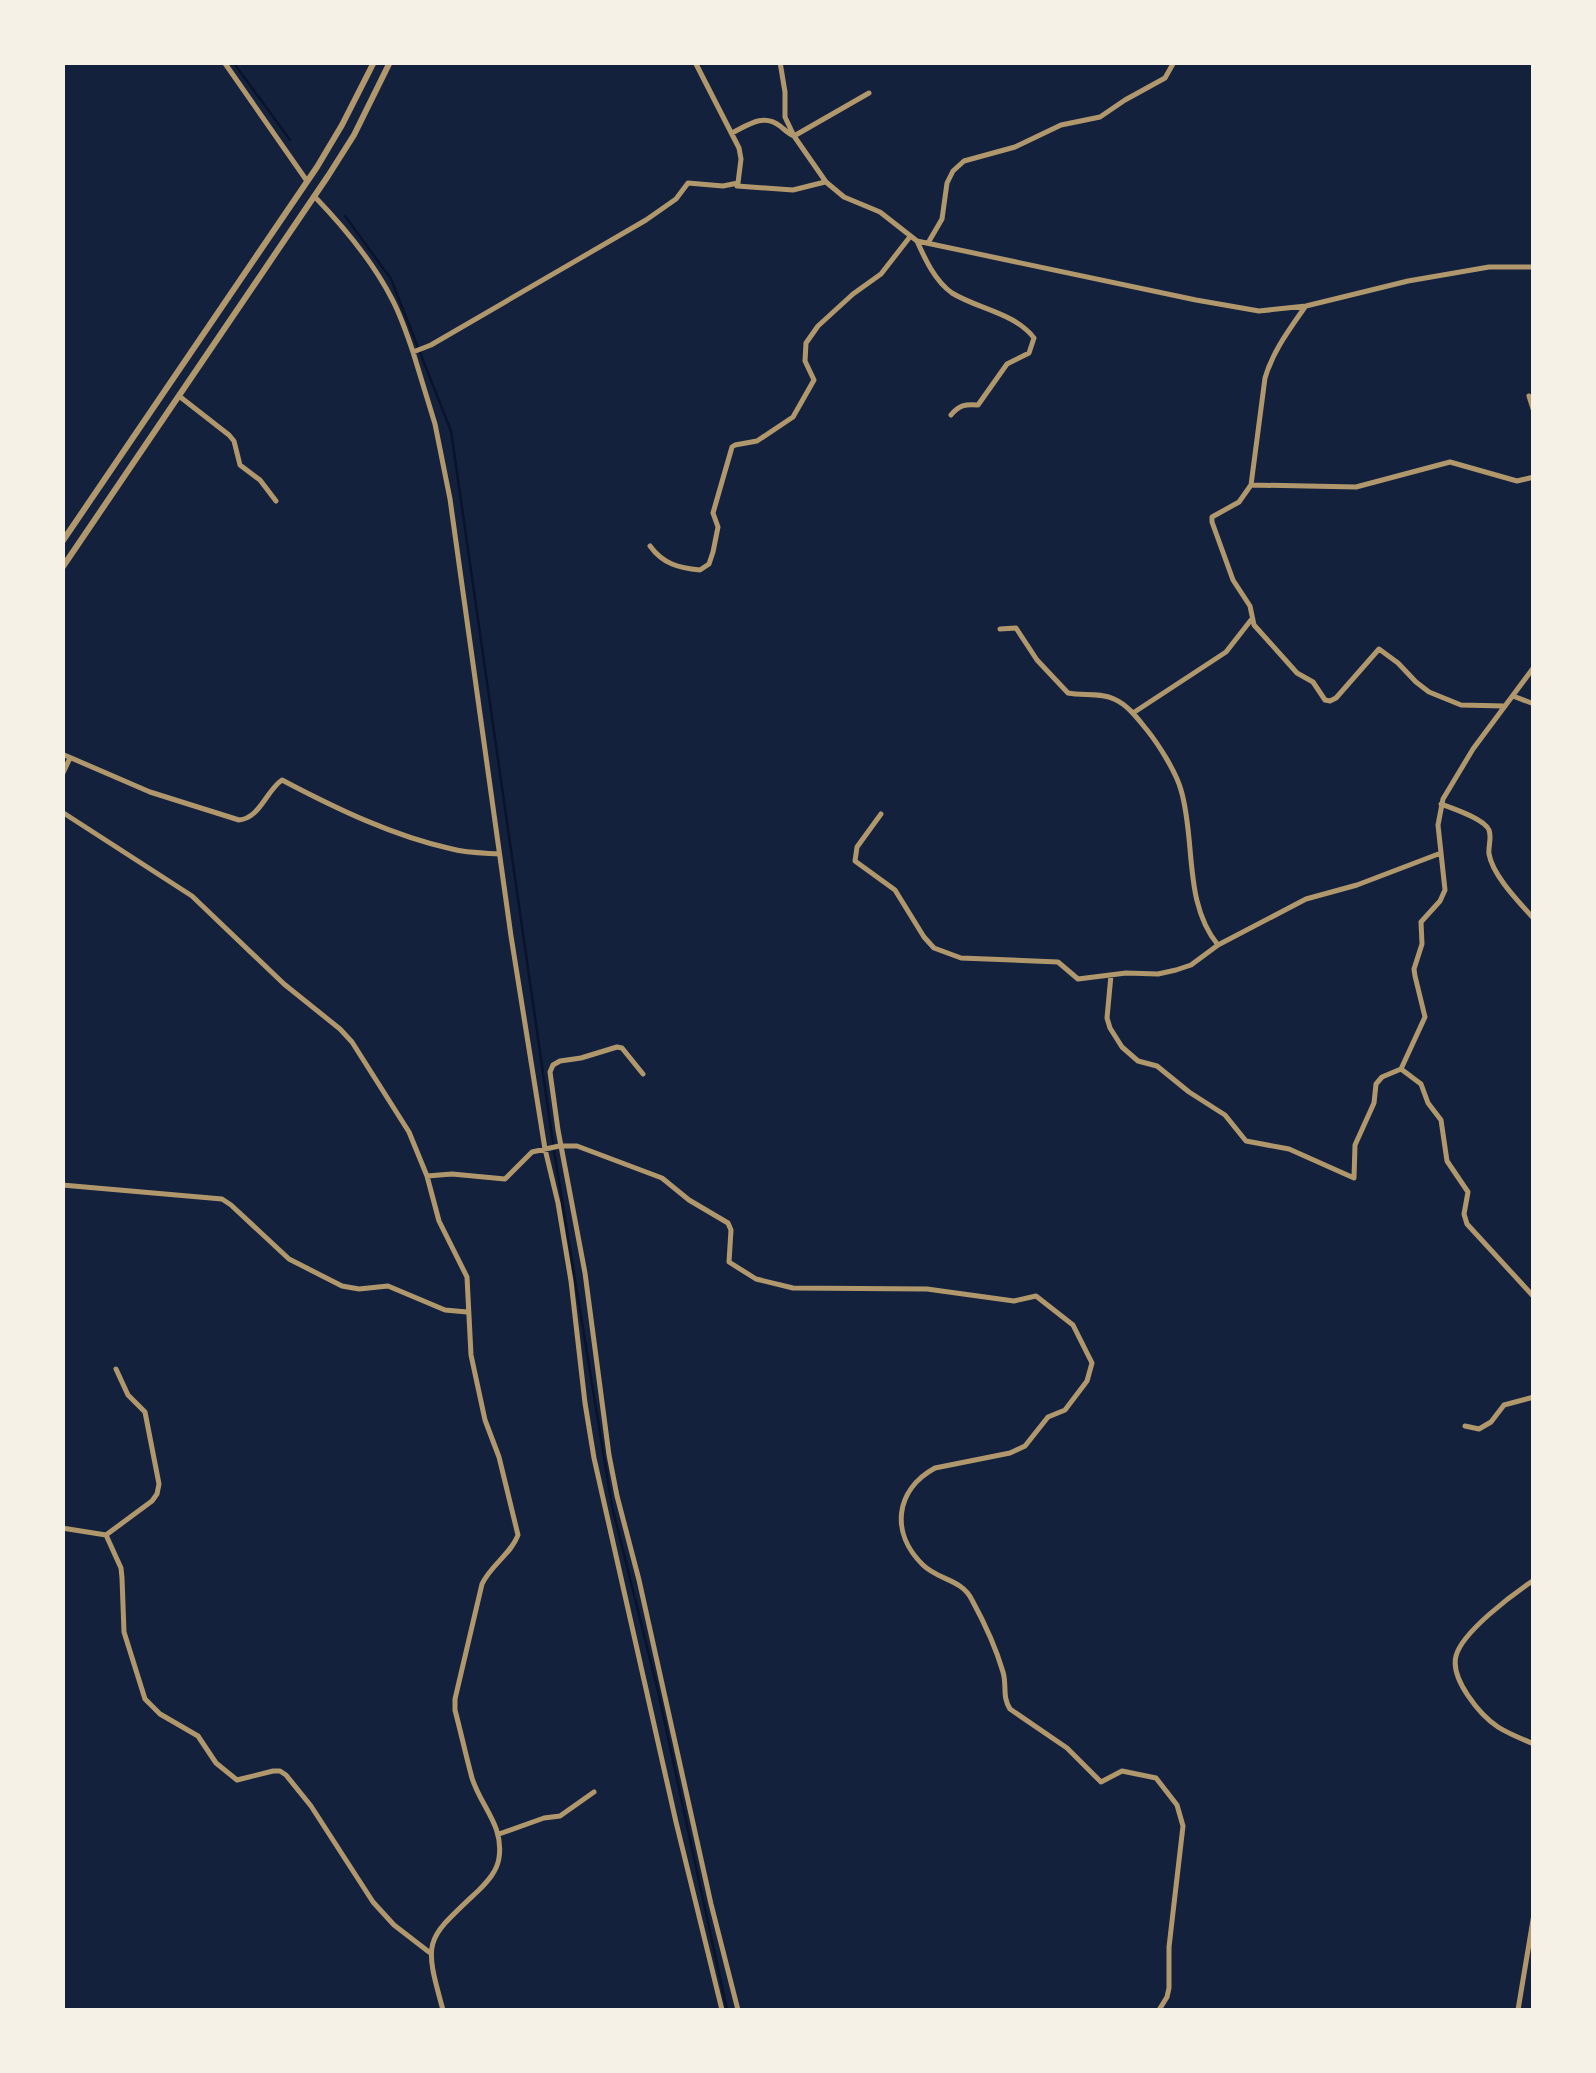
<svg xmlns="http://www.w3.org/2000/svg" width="1596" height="2073" font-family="Inter,sans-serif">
<rect width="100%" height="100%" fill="#14213d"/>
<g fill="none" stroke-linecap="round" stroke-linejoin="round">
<!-- stream -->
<path stroke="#0b132b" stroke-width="2.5" d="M233,62L290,140
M345,216L391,279L451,431L555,1157L612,1506L658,1691L727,2010"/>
<!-- minor -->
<path stroke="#b1986c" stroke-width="5" d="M224,62L307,181
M780,62L785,92V117L794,136L826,182L844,197L880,212L917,241L1196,300L1259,311L1306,306L1408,281L1489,267H1534
M732,133C748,125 763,113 780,126C785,130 789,134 794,136L869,93
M737,186L793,190L825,182
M314,196C344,227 372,260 392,299C401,316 407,334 413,352L431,345L646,220L676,199L688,183L723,186L738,183L741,159L739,148L695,62
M917,241C925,259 935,281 952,293C978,309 1015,313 1034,338L1029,353L1007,364L978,405C965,404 959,405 951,415
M928,243L942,219L947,183L953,171L964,161L1015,147L1061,125L1100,117L1125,100L1165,78L1174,62
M1305,307C1289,330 1273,351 1265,378L1251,485L1239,502L1212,517V522L1233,580L1250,606L1254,625L1297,673L1313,682L1325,700L1330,701L1336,698L1379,649L1398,663L1416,682L1429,692L1461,705L1504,706
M413,352L435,424L450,499L511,936L545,1149L558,1203L571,1281L585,1403L594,1458L676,1822L722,2010
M179,396L229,435L234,441L240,465L260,480L276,501
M1529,396L1534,412
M1251,485L1356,487L1450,462L1517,481L1534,477
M650,546C663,564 679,568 700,570L709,564L713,552L718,527L713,513L732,447L735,445L757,441L793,417L814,380L805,361L806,343L818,326L853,294L881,274L909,238
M1000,629L1016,628L1037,660L1068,693C1083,696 1100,692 1114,699C1128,705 1138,719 1147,730C1159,745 1176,772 1181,790C1196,840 1183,903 1218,945
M1513,696L1534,704
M1133,713L1226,652L1251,620
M62,754L150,792L239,820C260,818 266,791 282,780C335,808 393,836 452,849C467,853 484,853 499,854
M62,775L70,758
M1441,804C1452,808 1485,819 1489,830C1492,837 1488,847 1489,854C1493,876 1519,902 1534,919
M62,812L192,896L284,984L340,1029L352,1042L409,1132L427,1176L439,1221L467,1277L471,1355L485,1420L499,1457L518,1535C511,1554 491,1565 482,1584L455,1699V1710C461,1733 466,1756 472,1778C481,1807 504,1825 499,1858C497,1871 488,1881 479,1890C425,1941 423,1938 443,2010
M881,814L857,847L855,861L895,890L924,937L934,948L961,958L1058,962L1078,979L1126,973L1158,974L1176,970L1191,965L1218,945L1306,899L1357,885L1441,853
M1111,975L1107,1018L1110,1028L1122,1047L1138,1061L1157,1066L1189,1092L1225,1115L1246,1141L1289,1149L1354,1178L1355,1145L1374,1103L1376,1084L1382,1077L1401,1069L1425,1017L1415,976L1414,969L1422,944L1421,922L1440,901L1445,890L1438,825L1443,799L1473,749L1534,667
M1401,1069L1421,1084L1428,1103L1441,1120L1447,1161L1468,1192L1464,1214L1467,1224L1534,1297
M643,1074L622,1048L617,1047L581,1058L560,1061L553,1065L550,1072L558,1130L585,1273L609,1455L617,1496L639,1580L711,1904L738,2010
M427,1176L452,1174L505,1179L532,1152L559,1146H577L662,1178L689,1200L728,1223L731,1230L729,1262L756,1279L793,1288L927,1289L1014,1301L1036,1296L1073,1325L1092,1363L1087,1381L1065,1410L1048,1417L1025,1446L1010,1453L935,1468C895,1490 890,1533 923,1565C938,1580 962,1579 972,1600C984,1622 996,1648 1003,1672C1007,1685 1002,1697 1010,1709L1067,1748L1101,1782L1122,1771L1156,1778L1177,1805L1183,1826L1169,1947V1988L1167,1997L1159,2010
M62,1185L222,1199L231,1205L289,1259L342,1286L359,1289L388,1286L445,1310L467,1312
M1465,1426L1479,1429L1491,1422L1504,1405L1534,1397
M62,1528L106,1535L152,1501L157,1494L159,1484L145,1412L128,1395L116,1369
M106,1535L121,1568L122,1578L124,1632L145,1699L160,1714L198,1736L216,1763L237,1780L273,1771H280L286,1775L311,1806L373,1902L394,1925L429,1952
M1534,1580C1513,1594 1462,1632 1456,1656C1450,1679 1480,1715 1498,1727C1509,1734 1522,1739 1534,1744
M499,1834L544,1818L560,1816L594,1792
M1518,2010L1534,1914"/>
<!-- tertiary -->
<path stroke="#b1986c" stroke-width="6" d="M62,542L317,167L342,125L374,62
M62,568L328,176L354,135L390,62"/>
</g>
<!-- border -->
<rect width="1596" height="2073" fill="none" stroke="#f6f1e7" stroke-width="130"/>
</svg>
